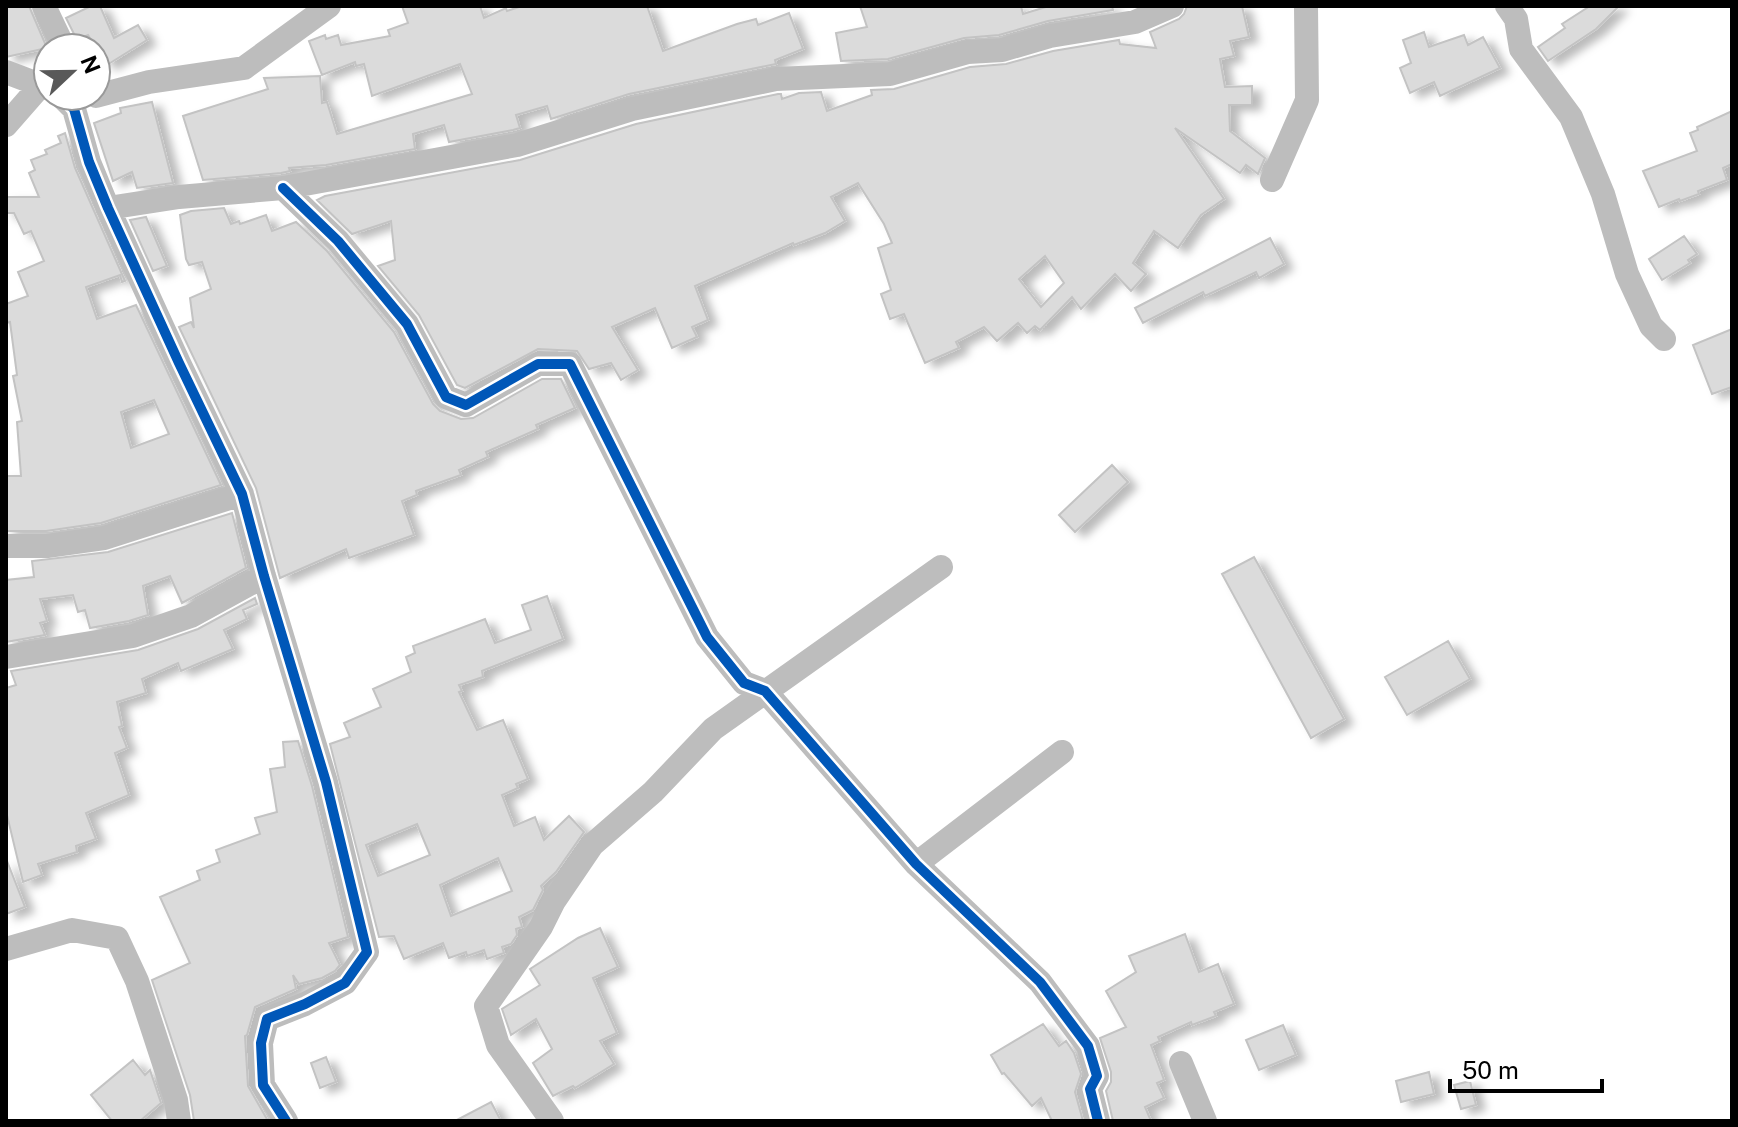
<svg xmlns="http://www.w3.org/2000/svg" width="1738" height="1127" font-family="'Public Sans',sans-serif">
<defs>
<filter id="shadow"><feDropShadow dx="9" dy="5" stdDeviation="4" flood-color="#0004"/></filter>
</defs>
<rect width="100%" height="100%" fill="#fff"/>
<!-- building -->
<path fill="#dbdbdb" stroke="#c3c3c3" stroke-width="2" fill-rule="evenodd" filter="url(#shadow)" d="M6,6H29L47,48L6,57Z
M91,6H100L114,38L138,25L147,40L107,65L88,35L77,40L66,18Z
M402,6H480L484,18L506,8L507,11L522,6H647L663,51L737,24L756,19L758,25L789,13L803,49L775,60L776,64L629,94L551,119L547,106L516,115L520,128L513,130L449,142L444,125L413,134L415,149L326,165L289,168L290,171L281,173L203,180L183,116L268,89L264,78L320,76L322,103L327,102L337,134L472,94L460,64L372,96L364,64L356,66L355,62L322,75L309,41L325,35L326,39L338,35L341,45L390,36L388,30L408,23Z
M860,6H1021L1023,14L1049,6H1112L1113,10L1048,21L999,35L964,38L888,59L841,61L836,33L867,27Z
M1187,6H1242L1249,37L1230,41L1234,56L1220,59L1225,87L1252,86V105H1229L1230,131L1265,158L1258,174L1246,165L1240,173L1175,128L1224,199L1201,215L1178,248L1154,231L1133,263L1146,274L1131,291L1115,274L1081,309L1072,297L1040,330L1035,326L1027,333L1018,323L997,341L984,327L956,342L959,348L925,363L904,314L890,319L881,294L891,290L878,248L892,243L884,224L858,183L831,197L845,221L825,233L794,245L793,243L695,286L708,320L692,327L697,337L672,348L655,308L612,327L638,370L621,380L611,363L589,369L577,351L538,349L465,388L457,385L419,315L378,266L395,260L391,221L352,234L317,200L325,196L520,160L636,124L778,94H781L782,99L799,93L821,92L827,111L872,95L871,90L894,89L970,67L1006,64L1053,51L1119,40L1120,44L1156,48L1150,32L1179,19L1184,14ZM1045,256L1064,283L1041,307L1019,279Z
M1590,6H1619L1596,29L1548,61L1538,47L1565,28L1562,24Z
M1424,32L1429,47L1464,35L1468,45L1483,37L1500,68L1440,96L1434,82L1410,93L1400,68L1411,63L1403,40Z
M152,102L173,183L137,188L132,172L113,181L94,123L121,113L120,108Z
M1732,111V164L1723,168L1727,180L1698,191L1699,194L1680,201L1679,199L1659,207L1643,171L1697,151L1690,133L1698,130L1697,127Z
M65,133L75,168L125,281L122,282L120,275L86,287L97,319L136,305L221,485L101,523L46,531H6V476H21L17,422L22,421L13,376L17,375L10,322L6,323V304L28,296L18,272L44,261L31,231L24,234L14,213H6V197H39L29,173L35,170L31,160L47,154L45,150L61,143L58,136ZM154,400L169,434L131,448L121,412Z
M224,208L231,224L239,221L240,224L266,215L272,231L296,222L327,251L394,332L433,404L440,411L461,419L473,418L542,379H561L575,408L536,425L538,429L486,452L488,457L459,470L461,475L416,491L417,495L402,501L414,535L349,558L346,549L280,578L256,488L179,327L191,322L194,328L190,298L211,289L202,262L189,265L186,259L180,215L191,211Z
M146,217L167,266L153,271L130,220Z
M1684,236L1697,254L1688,260L1690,263L1662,280L1649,259Z
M1270,238L1284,264L1259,278L1256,272L1205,296L1203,292L1143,323L1135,308Z
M1732,329V387L1712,394L1693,345Z
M1112,465L1128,482L1075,532L1059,515Z
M232,513L246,568L182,603L170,576L143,586L148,615L129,621L90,628L85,610L78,612L73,595L40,599L47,621L40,623L45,635L6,642V580L34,577L32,561L108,552Z
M1254,557L1344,719L1311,738L1222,574Z
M547,596L563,639L482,671L483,677L459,685L462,691L459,692L477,730L503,720L528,779L516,784L518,788L502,795L514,826L535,817L544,840L569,816L584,832L556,872L541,886L543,890L533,910L519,917L522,927L516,929L517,935L511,944L502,947L504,953L487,959L484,950L467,956L466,952L449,958L443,943L404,959L394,936L379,937L330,744L350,737L344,723L381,707L373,689L411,672L406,657L415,653L413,646L485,619L495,643L531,630L522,605ZM417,824L430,855L378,876L366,845ZM498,858L512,891L451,916L440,885Z
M255,598L257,604L243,610L247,619L224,630L233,649L181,671L178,663L142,679L146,693L117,702L122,726L119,727L127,748L115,753L129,795L86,813L96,839L76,846L77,852L38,864L42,875L23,882L6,811V688L16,685L11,671L138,650L198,629Z
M1448,641L1470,679L1407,715L1385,677Z
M298,741L312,786L348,937L329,943L340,965L335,971L322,978L299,984L293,975L296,989L255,1007L247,1035L245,1036L248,1086L268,1121H194L190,1095L152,980L190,963L160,897L200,880L197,871L220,862L216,850L260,834L255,818L277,812L270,769L285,767L283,742Z
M7,861L25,907L6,914V862Z
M600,928L618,967L593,978L617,1033L600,1041L614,1064L575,1088L573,1086L553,1096L533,1063L552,1049L536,1019L511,1035L502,1009L540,985L530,969L578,938Z
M1185,934L1199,972L1218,964L1234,1004L1214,1012L1216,1016L1192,1025L1191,1022L1158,1037L1160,1041L1151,1045L1164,1080L1157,1083L1164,1098L1145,1107L1151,1121H1113L1106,1091L1111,1082V1072L1100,1038L1126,1027L1106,991L1136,972L1129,956Z
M1043,1024L1059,1046L1066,1041L1074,1053L1081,1074L1075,1092L1083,1121H1052L1041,1098L1032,1106L1004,1073L1002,1074L991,1055Z
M1283,1025L1296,1055L1259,1070L1246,1040Z
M326,1057L336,1082L320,1088L311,1063Z
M133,1060L145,1075L150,1070L161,1103L140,1121H112L91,1095Z
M1429,1072L1434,1094L1401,1102L1396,1081Z
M1470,1081L1476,1105L1461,1109L1454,1085Z
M491,1102L501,1121H455Z"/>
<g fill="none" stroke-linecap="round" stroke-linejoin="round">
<!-- minor -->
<path stroke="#bdbdbd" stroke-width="24" d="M44,6L64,48
M1507,6L1516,19L1521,49L1571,117L1603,194L1627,274L1651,326L1664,339
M6,72L48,88
M61,96L74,109L89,162L108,208L179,363L242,494L264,576L326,782L367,952L345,983L305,1004L267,1019L261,1043L263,1085L286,1121
M96,96L149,82L244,68L329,6
M6,125L48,77
M1272,180L1307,100L1306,6
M283,188L338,241L407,324L446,397L466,405L538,364H570L707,637L744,683L765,691L916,864L1040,982L1088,1046L1097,1076L1090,1089L1098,1121
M108,208L179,197L283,188L517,145L632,109L776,79L890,74L968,52L1002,50L1050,36L1135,22L1172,6
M6,546H47L104,538L242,494
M6,657L133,636L191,616L264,576
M916,864L1062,752
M6,949L72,930L117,938L137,981L176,1100L179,1121
M1181,1063L1205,1121
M552,1121L498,1045L486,1006L541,927L554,901L592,845L653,792L713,729L941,567"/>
<!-- cycleway casing -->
<g stroke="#fff" stroke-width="15">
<path id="cycleway" d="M61,96L74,109L89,162L108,208L179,363L242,494L264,576L326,782L367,952L345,983L305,1004L267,1019L261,1043L263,1085L286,1121
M283,188L338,241L407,324L446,397L466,405L538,364H570L707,637L744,683L765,691L916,864L1040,982L1088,1046L1097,1076L1090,1089L1098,1121"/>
</g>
<!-- cycleway -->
<use href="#cycleway" stroke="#0057b8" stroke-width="10"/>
</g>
<!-- border -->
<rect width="1738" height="1127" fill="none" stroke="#000000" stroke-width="16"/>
<!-- north arrow -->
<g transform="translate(72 72) rotate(68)"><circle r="38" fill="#ffffff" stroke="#999999" stroke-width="2"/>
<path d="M0-6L14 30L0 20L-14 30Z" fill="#595959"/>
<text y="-12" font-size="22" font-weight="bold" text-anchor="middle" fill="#000000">N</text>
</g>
<!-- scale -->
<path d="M1450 1079v12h152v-12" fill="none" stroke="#000000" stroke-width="4"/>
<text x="1462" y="1079" font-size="24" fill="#000000" stroke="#ffffff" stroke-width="6" paint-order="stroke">50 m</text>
</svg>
